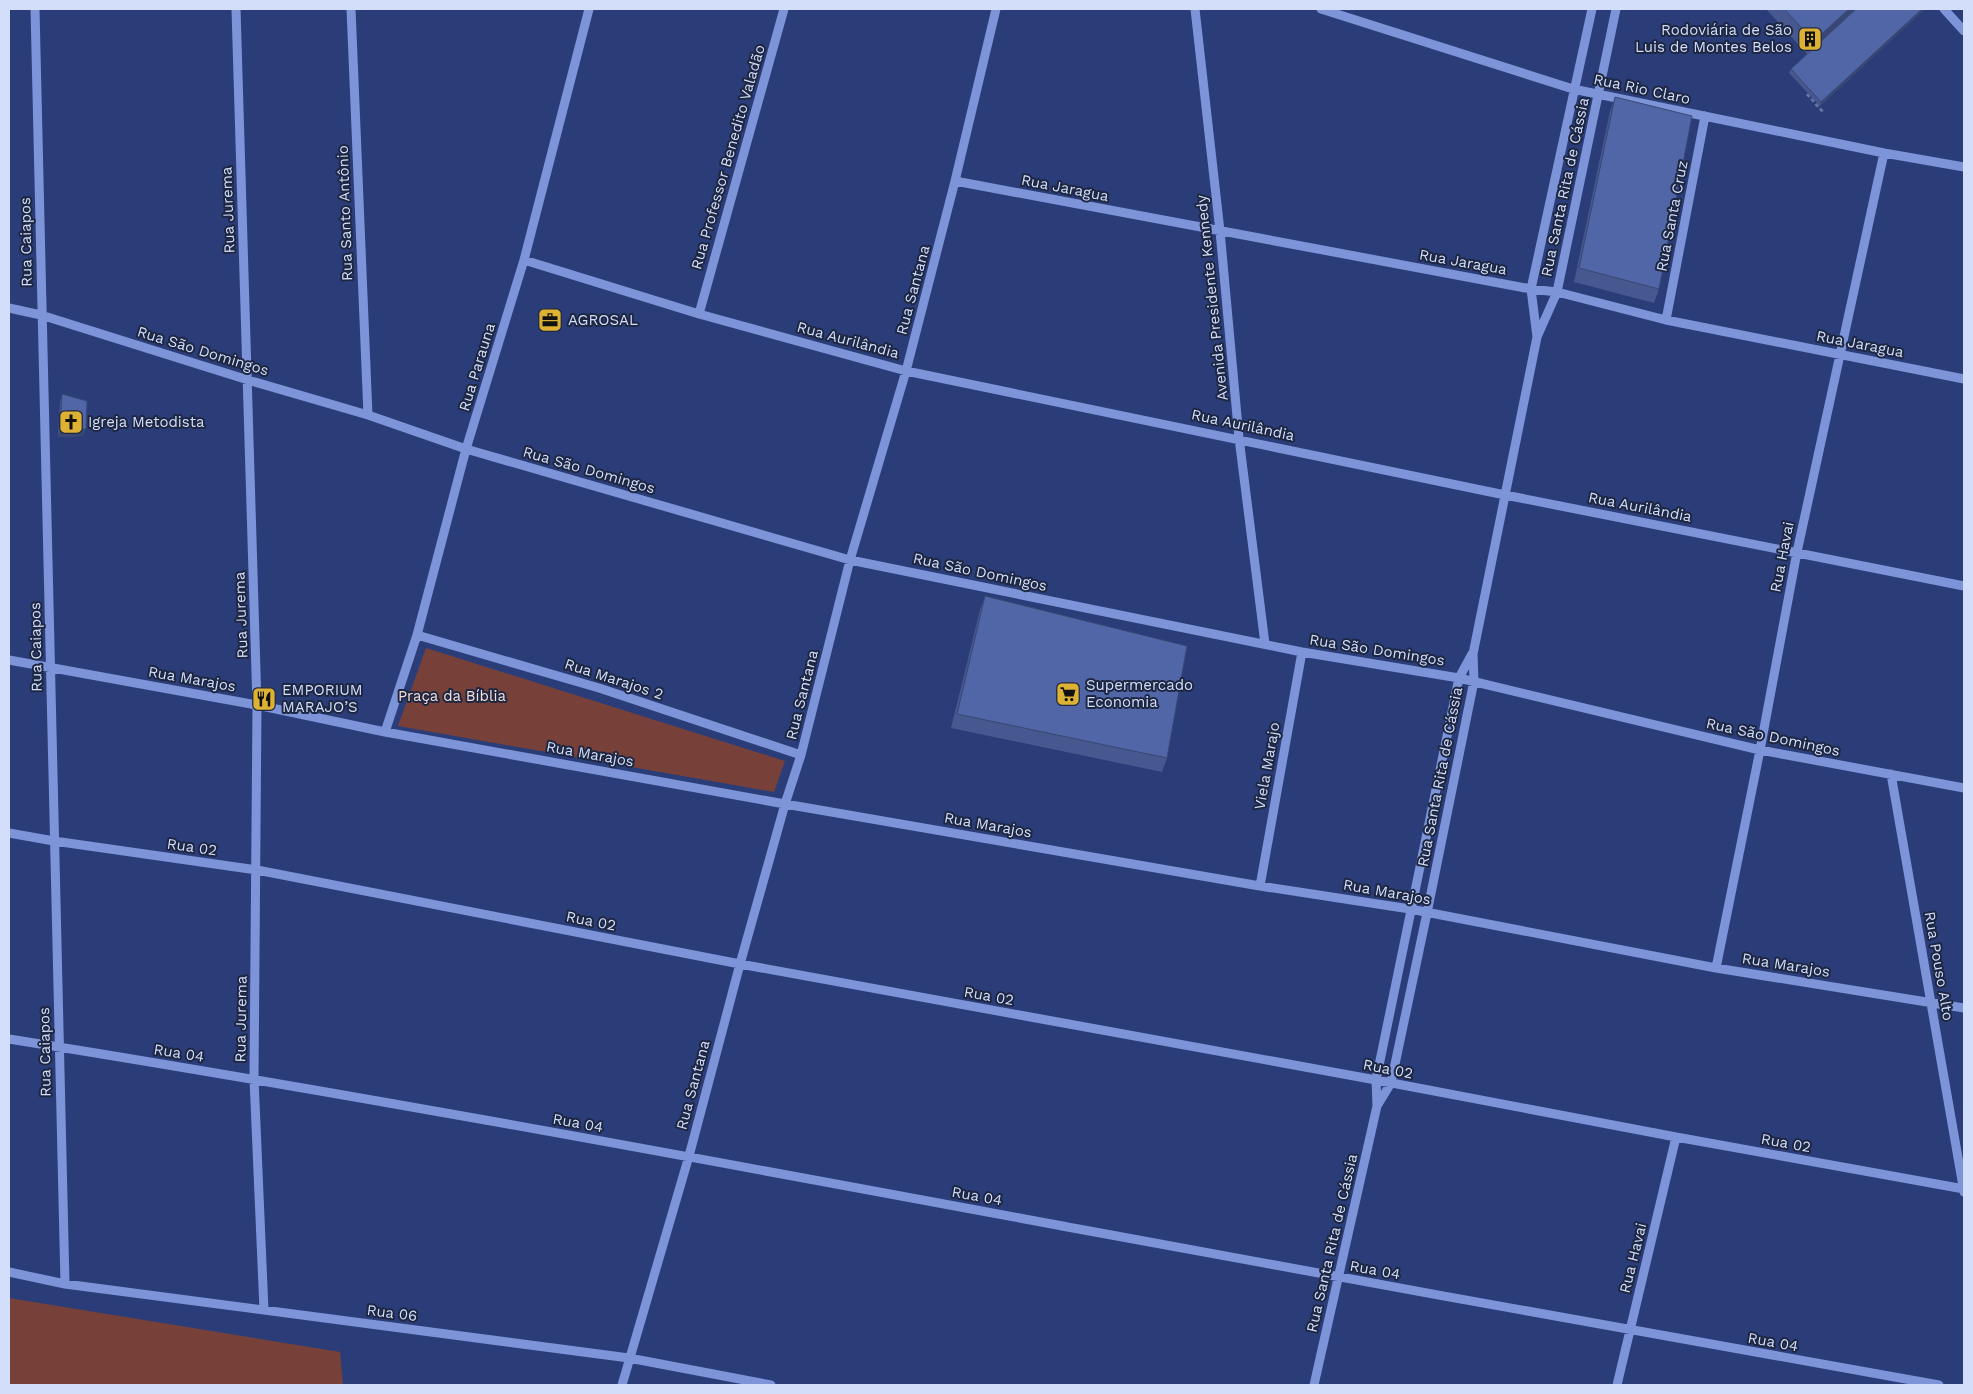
<svg xmlns="http://www.w3.org/2000/svg" width="1973" height="1394" font-family="'Work Sans',sans-serif">
<rect width="100%" height="100%" fill="#2b3d79"/>
<!-- green -->
<path fill="#77413a" d="M426,648L785,761L774,792L398,726Z
M9,1298L340,1352L343,1385H9Z"/>
<g fill="none" stroke-linecap="round" stroke-linejoin="round">
<!-- path -->
<path stroke="#6071a2" stroke-width="3" stroke-dasharray="4 2.5" stroke-linecap="butt" d="M1807,94L1823,112"/>
<!-- minor -->
<path stroke="#7d95d8" stroke-width="9" d="M35,9L65,1284
M236,9L257,705L254,1079L264,1310
M351,9L368,415
M1195,9L1220,231L1239,438L1265,644
M1321,9L1573,89L1884,153L1964,167
M1944,9L1964,31
M955,181L1531,289L1557,292L1666,320L1964,379
M524,260L699,314L906,371L1505,495L1964,586
M9,308L41,315L248,380L368,415L466,449L850,560L1302,652L1459,678L1760,750L1964,788
M699,314L784,9
M1666,320L1705,116
M1537,337L1531,289L1592,9
M417,635L599,688L801,755
M9,660L257,705L385,732L785,804L1260,886L1410,909L1716,968L1964,1008
M385,732L417,635L466,449L524,260L589,9
M1891,774L1964,1192
M9,833L54,841L257,870L740,964L1376,1080L1676,1137L1964,1189
M1260,886L1302,652
M1716,968L1760,750L1797,552L1884,153
M9,1039C372,1097 734,1165 1095,1232C1376,1284 1658,1335 1939,1385
M1377,1106L1391,1083L1427,913L1474,681L1473,654L1537,337L1557,292L1616,9
M9,1272L65,1284L629,1358L771,1385
M622,1385L689,1156L740,964L785,804L801,755L850,560L906,371L955,181L996,9
M1314,1385L1377,1106L1376,1080L1459,678L1472,654
M1617,1385L1676,1137"/>
</g>
<!-- wall -->
<path fill="#46588f" d="M1766,9H1925L1820,106L1789,73L1791,69L1807,54Z
M1615,97L1659,289L1654,303L1574,282L1610,111Z
M62,394L83,436L58,437L60,402Z
M985,596L1167,758L1162,772L951,728L980,610Z"/>
<!-- shaded-wall -->
<path fill="#394774" d="M1849,9H1859L1809,55L1814,41Z
M1922,9H1925L1820,106L1821,102Z
M60,429H86L83,436L58,437Z"/>
<!-- building -->
<path fill="#5166a6" stroke="#394774" d="M1784,9H1849L1814,41Z
M1856,9H1922L1821,102L1791,69Z
M1615,97L1692,116L1659,289L1579,268Z
M62,394L87,401L86,429H60Z
M985,596L1187,646L1167,758L957,714Z"/>
<!-- icons -->
<defs>
<g id="building-square" transform="scale(1.25)"><rect x="-9" y="-9" width="18" height="18" rx="4" fill="#ddb133" stroke="#1e2742"/><path d="M-4-6H4V6H1V3H-1V6H-4ZM-2.5-4.3h1.7v1.8h-1.7ZM.8-4.3h1.7v1.8H.8ZM-2.5-1h1.7V.8h-1.7ZM.8-1h1.7V.8H.8Z" fill="#111"/></g>
<g id="office-square" transform="scale(1.25)"><rect x="-9" y="-9" width="18" height="18" rx="4" fill="#ddb133" stroke="#1e2742"/><path d="M-6-3h4V-5.5h4V-3h4V5H-6ZM-1-4.5V-3h2v-1.5ZM-6 0V1H6V0Z" fill="#111"/></g>
<g id="church-square" transform="scale(1.25)"><rect x="-9" y="-9" width="18" height="18" rx="4" fill="#ddb133" stroke="#1e2742"/><path d="M-1.2-6h2.4v3.5h3.3v2.4h-3.3V6h-2.4V-.1h-3.3v-2.4h3.3Z" fill="#111"/></g>
<g id="supermarket-square" transform="scale(1.25)"><rect x="-9" y="-9" width="18" height="18" rx="4" fill="#ddb133" stroke="#1e2742"/><path d="M-6-5.5h2.5l.6 2H6L4.5 2H-2.5L-4.4-4H-6ZM-1.5 3.2a1.3 1.3 0 1 0 .1 0ZM3 3.2a1.3 1.3 0 1 0 .1 0Z" fill="#111"/></g>
<g id="restaurant-square" transform="scale(1.25)"><rect x="-9" y="-9" width="18" height="18" rx="4" fill="#ddb133" stroke="#1e2742"/><path d="M-5-6h1v4h1v-4h1v4h1v-4h1v5L-1.5 .5V6h-2V.5L-5-1ZM5-6V6H3V1.5H1.5Q1.5-4 5-6Z" fill="#111"/></g>
</defs>
<g fill-rule="evenodd">
<use href="#building-square" x="1810" y="39"/>
<use href="#office-square" x="550" y="320"/>
<use href="#church-square" x="71" y="422"/>
<use href="#supermarket-square" x="1068" y="694"/>
<use href="#restaurant-square" x="264" y="699"/>
</g>
<g text-anchor="middle" stroke-width="4" stroke-linejoin="round" paint-order="stroke">
<!-- poi labels -->
<g font-size="15" fill="#d2defa" stroke="#1e2742" text-anchor="start">
<text x="1792" y="35" text-anchor="end">Rodoviária de São<tspan x="1792" dy="17">Luis de Montes Belos</tspan></text>
<text x="568" y="325">AGROSAL</text>
<text x="88" y="427">Igreja Metodista</text>
<text x="1086" y="690">Supermercado<tspan x="1086" dy="17">Economia</tspan></text>
<text x="282" y="695">EMPORIUM<tspan x="282" dy="17">MARAJO’S</tspan></text>
</g>
<!-- street labels -->
<g font-size="15" fill="#d2defa" stroke="#1e2742">
<text transform="translate(1642 89) rotate(12)" y="5">Rua Rio Claro</text>
<text transform="translate(728 157) rotate(-74)" y="5">Rua Professor Benedito Valadão</text>
<text transform="translate(1565 187) rotate(-78)" y="5">Rua Santa Rita de Cássia</text>
<text transform="translate(1065 188) rotate(11)" y="5">Rua Jaragua</text>
<text transform="translate(228 210) rotate(-92)" y="5">Rua Jurema</text>
<text transform="translate(345 213) rotate(-92)" y="5">Rua Santo Antônio</text>
<text transform="translate(1672 216) rotate(-79)" y="5">Rua Santa Cruz</text>
<text transform="translate(26 242) rotate(-91)" y="5">Rua Caiapos</text>
<text transform="translate(1463 262) rotate(10)" y="5">Rua Jaragua</text>
<text transform="translate(913 290) rotate(-75)" y="5">Rua Santana</text>
<text transform="translate(1212 298) rotate(-96)" y="5">Avenida Presidente Kennedy</text>
<text transform="translate(848 340) rotate(15)" y="5">Rua Aurilândia</text>
<text transform="translate(1860 344) rotate(11)" y="5">Rua Jaragua</text>
<text transform="translate(203 351) rotate(17)" y="5">Rua São Domingos</text>
<text transform="translate(477 367) rotate(-73)" y="5">Rua Parauna</text>
<text transform="translate(1243 425) rotate(12)" y="5">Rua Aurilândia</text>
<text transform="translate(589 470) rotate(16)" y="5">Rua São Domingos</text>
<text transform="translate(1640 507) rotate(11)" y="5">Rua Aurilândia</text>
<text transform="translate(1782 557) rotate(-79)" y="5">Rua Havai</text>
<text transform="translate(980 572) rotate(12)" y="5">Rua São Domingos</text>
<text transform="translate(241 615) rotate(-92)" y="5">Rua Jurema</text>
<text transform="translate(36 647) rotate(-91)" y="5">Rua Caiapos</text>
<text transform="translate(1377 650) rotate(9)" y="5">Rua São Domingos</text>
<text transform="translate(192 679) rotate(10)" y="5">Rua Marajos</text>
<text transform="translate(614 679) rotate(18)" y="5">Rua Marajos 2</text>
<text transform="translate(802 695) rotate(-76)" y="5">Rua Santana</text>
<text transform="translate(1773 737) rotate(12)" y="5">Rua São Domingos</text>
<text transform="translate(590 754) rotate(10)" y="5">Rua Marajos</text>
<text transform="translate(1267 766) rotate(-80)" y="5">Viela Marajo</text>
<text transform="translate(1440 777) rotate(-79)" y="5">Rua Santa Rita de Cássia</text>
<text transform="translate(988 825) rotate(10)" y="5">Rua Marajos</text>
<text transform="translate(192 847) rotate(8)" y="5">Rua 02</text>
<text transform="translate(1387 892) rotate(10)" y="5">Rua Marajos</text>
<text transform="translate(591 921) rotate(11)" y="5">Rua 02</text>
<text transform="translate(1786 965) rotate(9)" y="5">Rua Marajos</text>
<text transform="translate(1939 966) rotate(80)" y="5">Rua Pouso Alto</text>
<text transform="translate(989 996) rotate(10)" y="5">Rua 02</text>
<text transform="translate(241 1019) rotate(-89)" y="5">Rua Jurema</text>
<text transform="translate(45 1052) rotate(-91)" y="5">Rua Caiapos</text>
<text transform="translate(179 1053) rotate(9)" y="5">Rua 04</text>
<text transform="translate(1388 1069) rotate(11)" y="5">Rua 02</text>
<text transform="translate(693 1085) rotate(-75)" y="5">Rua Santana</text>
<text transform="translate(578 1123) rotate(10)" y="5">Rua 04</text>
<text transform="translate(1786 1143) rotate(10)" y="5">Rua 02</text>
<text transform="translate(977 1196) rotate(10)" y="5">Rua 04</text>
<text transform="translate(1332 1243) rotate(-77)" y="5">Rua Santa Rita de Cássia</text>
<text transform="translate(1633 1258) rotate(-76)" y="5">Rua Havai</text>
<text transform="translate(1375 1270) rotate(10)" y="5">Rua 04</text>
<text transform="translate(392 1313) rotate(7)" y="5">Rua 06</text>
<text transform="translate(1773 1342) rotate(10)" y="5">Rua 04</text>
</g>
<!-- park labels -->
<g font-size="15" fill="#f5deda" stroke="#1e2742">
<text x="452" y="701">Praça da Bíblia</text>
</g>
</g>
<!-- border -->
<rect width="1973" height="1394" fill="none" stroke="#d2defa" stroke-width="20"/>
</svg>
